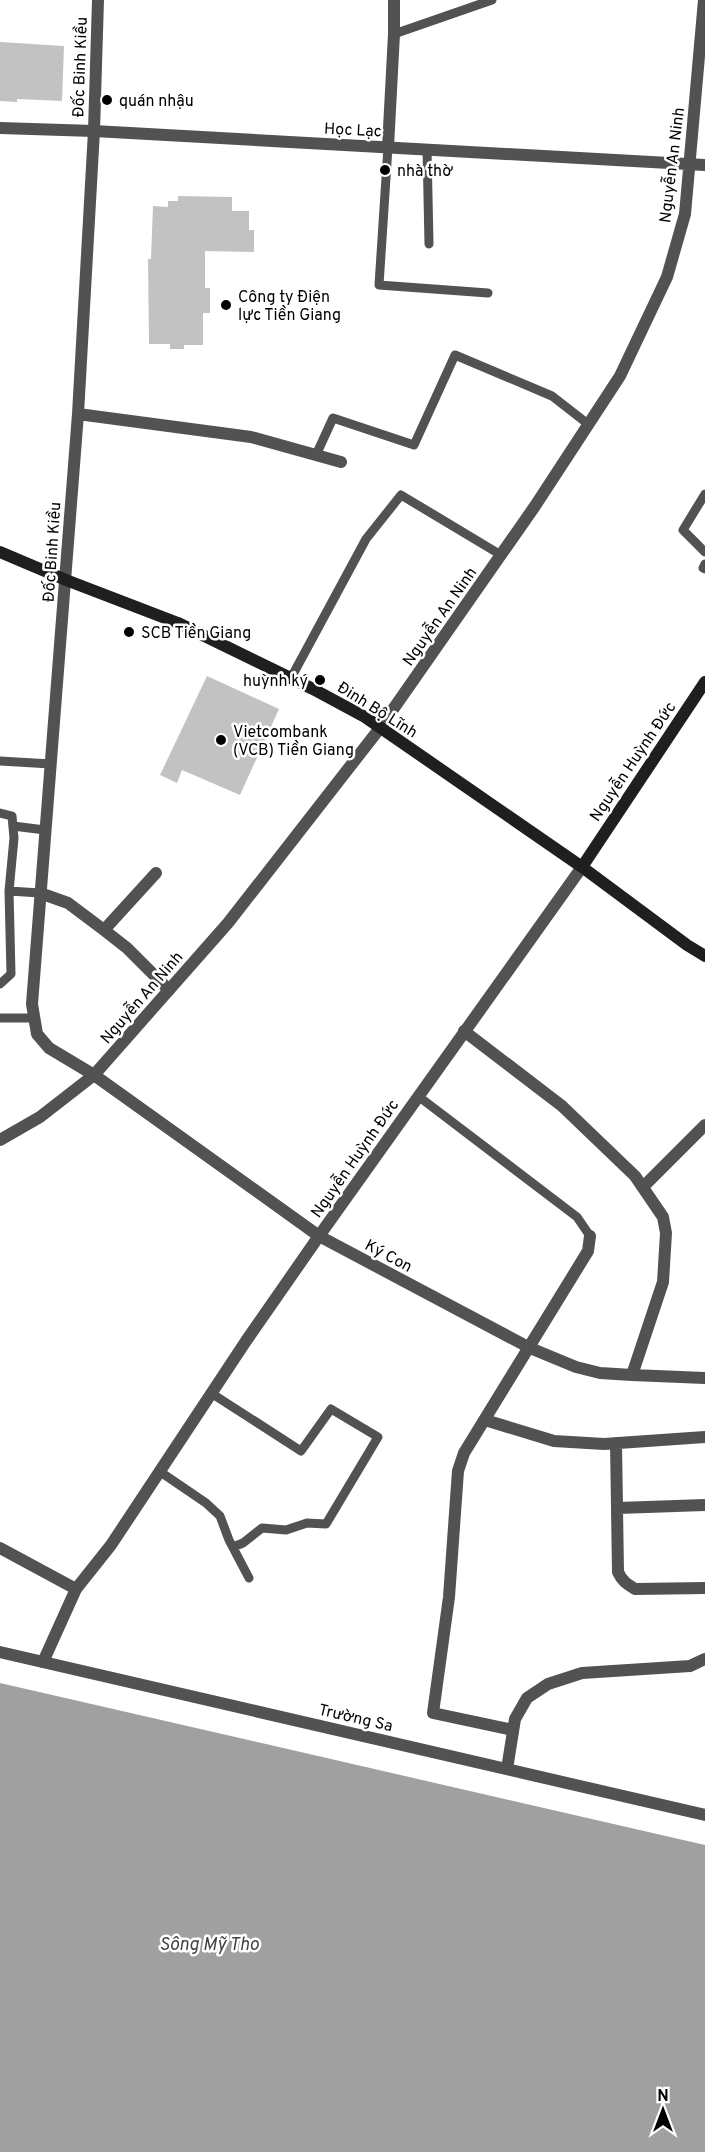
<svg xmlns="http://www.w3.org/2000/svg" width="705" height="2152" font-family="Overpass,sans-serif">
<rect width="100%" height="100%" fill="#fff"/>
<!-- water -->
<path fill="#a0a0a0" d="M0,1683L705,1845V2152H0Z"/>
<!-- building -->
<path fill="#c2c2c2" d="M0,42L64,46L62,101L17,99V102L0,101Z
M178,196L232,197V211H249V230H254V252L205,251V288H210V313H203V345H184V349H170V344H149L148,259H151L153,206L168,207V201H178Z
M207,676L279,709L240,795L182,770L177,783L160,775Z"/>
<g fill="none" stroke-linecap="round" stroke-linejoin="round">
<!-- service -->
<path stroke="#525252" stroke-width="9" d="M394,34L492,0
M388,147L379,285L488,293
M427,149L429,244
M316,455L333,418L414,445L455,355L552,396L588,424
M705,494L683,530L705,552
M705,564L703,568L705,569
M291,678L366,539L401,495L501,555
M0,761L51,764
M0,813L12,816L14,838L9,891L11,974L0,984
M13,826L45,830
M9,891L40,893
M0,1018H34
M418,1096L577,1217L590,1236
M211,1393L301,1451L331,1409L378,1437L326,1524L307,1523L286,1530L262,1528L243,1543L233,1547
M159,1471L206,1503L220,1516L229,1540L249,1578"/>
<!-- minor -->
<path stroke="#525252" stroke-width="12" d="M98,0L94,131L78,414L32,1004L37,1034L49,1048L94,1075L319,1236L530,1348L576,1367L600,1373L632,1375L705,1378
M388,147L394,34V0
M78,414L251,437L341,462
M40,893L68,903L104,930L127,948L169,990
M104,930L156,873
M464,1031L562,1106L635,1176L663,1217L666,1233L663,1282L632,1375
M643,1187L705,1125
M485,1420L554,1441L604,1444L705,1437
M616,1443L618,1572C622,1581 627,1584 635,1589L705,1588
M618,1508L705,1505
M0,1548L76,1589
M0,1652L705,1815
M513,1730L433,1713L449,1597L458,1471L464,1453L588,1251L590,1236
M507,1769L515,1719L527,1698L548,1684L582,1673L690,1666L705,1659"/>
<!-- tertiary -->
<path stroke="#525252" stroke-width="12" d="M0,128L94,131L705,165
M0,1140L40,1117L94,1075L228,923L380,728L535,506L620,376L667,277L685,214L704,0
M43,1662L76,1589L111,1545L246,1341L319,1236L582,867"/>
<!-- secondary -->
<path stroke="#1f1f1f" stroke-width="12" d="M0,552L66,580L178,623L313,689L365,717L582,867L687,945L705,956
M582,867L705,682"/>
</g>
<!-- markers -->
<g fill="#000" stroke="#fff" stroke-width="2">
<circle cx="107" cy="100" r="6"/>
<circle cx="385" cy="170" r="6"/>
<circle cx="226" cy="305" r="6"/>
<circle cx="129" cy="632" r="6"/>
<circle cx="320" cy="680" r="6"/>
<circle cx="221" cy="740" r="6"/>
</g>
<g text-anchor="middle" stroke-width="5" stroke-linejoin="round" paint-order="stroke">
<!-- street labels -->
<g font-size="16" fill="#000" stroke="#fff">
<text transform="translate(79 67) rotate(-88)" y="6">Đốc Binh Kiều</text>
<text transform="translate(353 129) rotate(3)" y="6">Học Lạc</text>
<text transform="translate(671 165) rotate(-83)" y="6">Nguyễn An Ninh</text>
<text transform="translate(51 552) rotate(-86)" y="6">Đốc Binh Kiều</text>
<text transform="translate(439 616) rotate(-55)" y="6">Nguyễn An Ninh</text>
<text transform="translate(378 709) rotate(32)" y="6">Đinh Bộ Lĩnh</text>
<text transform="translate(632 761) rotate(-56)" y="6">Nguyễn Huỳnh Đức</text>
<text transform="translate(141 997) rotate(-49)" y="6">Nguyễn An Ninh</text>
<text transform="translate(354 1158) rotate(-55)" y="6">Nguyễn Huỳnh Đức</text>
<text transform="translate(389 1255) rotate(28)" y="6">Ký Con</text>
<text transform="translate(356 1717) rotate(13)" y="6">Trường Sa</text>
</g>
<!-- poi labels -->
<g font-size="16" fill="#000" stroke="#fff" text-anchor="start">
<text x="119" y="106">quán nhậu</text>
<text x="397" y="176">nhà thờ</text>
<text x="238" y="302">Công ty Điện<tspan x="238" dy="18">lực Tiền Giang</tspan></text>
<text x="141" y="638">SCB Tiền Giang</text>
<text x="308" y="686" text-anchor="end">huỳnh ký</text>
<text x="233" y="737">Vietcombank<tspan x="233" dy="18">(VCB) Tiền Giang</tspan></text>
</g>
<!-- water labels -->
<g font-size="18" font-style="italic" fill="#414141" stroke="#fff">
<text x="209" y="1950">Sông Mỹ Tho</text>
</g>
</g>
<!-- north arrow -->
<g transform="translate(663 2110)" stroke="#ffffff" stroke-width="4.5" paint-order="stroke">
<path d="M0-4.5L10 22L0 15L-10 22Z" fill="#000000"/>
<text y="-9" font-size="16" font-weight="bold" text-anchor="middle" fill="#000000">N</text>
</g>
</svg>
